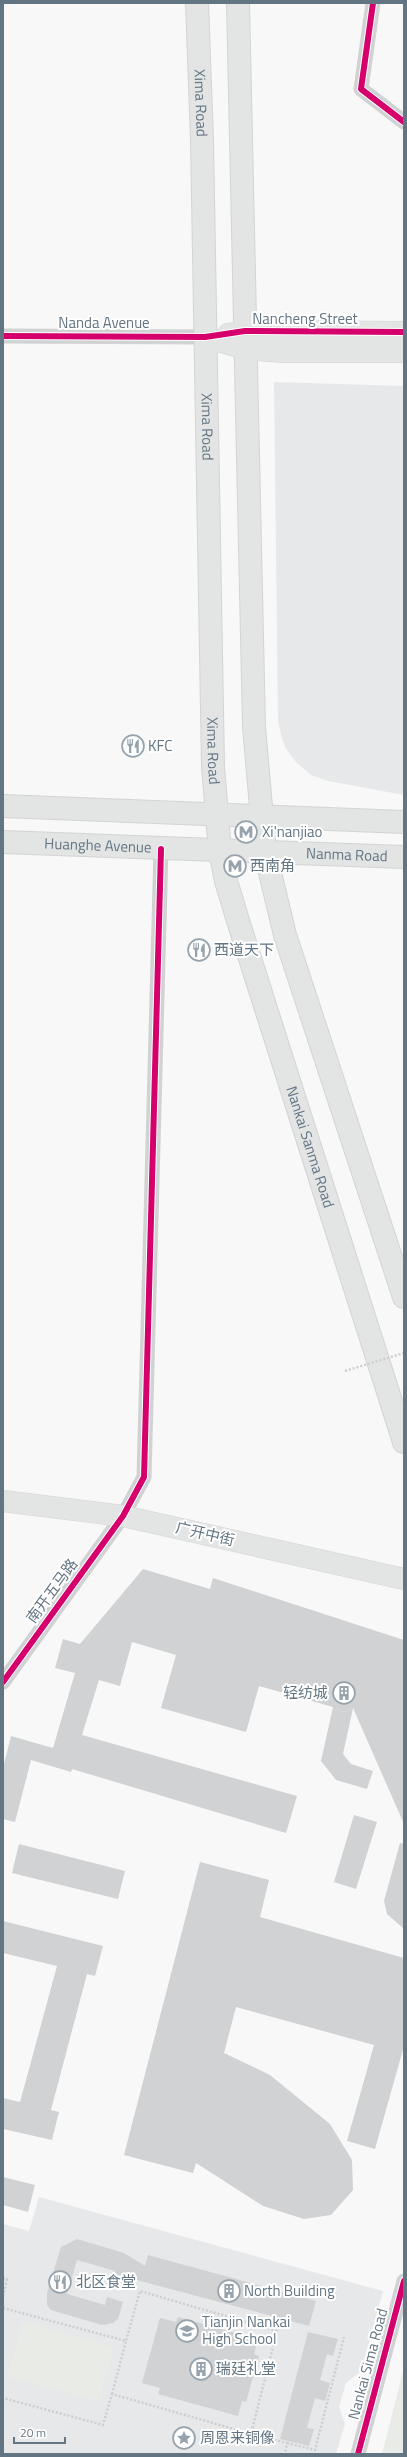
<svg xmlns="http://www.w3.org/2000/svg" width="407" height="2457" font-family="'Titillium Web','Noto Sans SC',sans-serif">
<rect width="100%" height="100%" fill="#f8f8f8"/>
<!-- built -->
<path fill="#e7e8e9" d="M274,382L404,386V795L328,781L311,775L296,762L286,749L282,739L278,721Z
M39,2197L383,2291L361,2371L346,2383L339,2407L345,2424L336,2454H3V2224L29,2231Z"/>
<!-- green -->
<path fill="#e8ebe6" d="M23,2322L114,2347L99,2402L7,2376Z
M404,2368V2454H382Z"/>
<!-- building -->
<path fill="#d0d2d3" d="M143,1569L210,1589L213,1578L404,1640V1824L353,1708L343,1754L351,1764L373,1771L367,1789L336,1780L321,1761L333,1707L259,1686L246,1732L161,1708L176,1655L132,1642L120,1686L99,1680L82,1735L297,1796L286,1833L72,1769L71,1772L31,1760L15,1822L3,1819V1768L11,1736L53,1748L75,1673L55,1668L63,1639L80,1644Z
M354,1815L377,1822L356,1889L334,1882Z
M400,1843L404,1844V1929L387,1914L384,1901Z
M19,1844L125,1871L118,1899L12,1873Z
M200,1862L269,1880L260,1917L404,1958V2046L375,2149L347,2141L374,2045L236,2007L224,2053L270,2075L330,2124L352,2160L353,2190L331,2215L304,2219L263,2206L196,2163L193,2173L124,2155Z
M3,1921L103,1946L95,1976L87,1974L51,2110L59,2112L52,2140L3,2129V2098L20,2102L57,1966L3,1953Z
M3,2177L35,2185L28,2212L3,2205Z
M77,2239L124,2253L145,2266L148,2255L316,2301L309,2326L114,2274L115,2271L77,2260L67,2294L105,2305L107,2297L123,2302L118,2319L113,2323L102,2325L51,2310L47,2305V2293L61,2247Z
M178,2317L258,2339L254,2354L259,2356L246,2402L242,2401L238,2416L158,2394L160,2388L142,2383L160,2318L176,2322Z
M308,2332L338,2339L333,2356L327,2354L320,2380L330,2383L325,2401L315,2398L307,2428L314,2429L309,2446L280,2439Z"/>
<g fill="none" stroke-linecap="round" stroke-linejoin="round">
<!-- secondary casing -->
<g stroke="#d4d5d6" stroke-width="22">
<path id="secondary" d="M228,334L245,331L404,332
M205,337L245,349L283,352H404
M3,1501L123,1516L404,1579"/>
</g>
<!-- primary casing -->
<g stroke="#d3d4d6" stroke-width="24">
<g id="primary">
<path id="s1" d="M197,3L202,140L213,767L220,851L226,881L239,924L404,1442"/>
<path d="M238,3L254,727L265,852L285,935L404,1297"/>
<path d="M3,806L404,822"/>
<path id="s2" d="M3,842L404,857"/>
</g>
</g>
<!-- path -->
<path stroke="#cececf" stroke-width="2.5" stroke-dasharray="2 2" stroke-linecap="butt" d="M3,2278L7,2279L3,2296
M3,2308L126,2341L140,2291L277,2331L251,2434L112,2394L103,2425L3,2398
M112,2394L126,2341
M251,2434L287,2443L285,2454
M287,2443L315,2450L344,2337"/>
<!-- street -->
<path stroke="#d0d2d3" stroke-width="15" d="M373,3L361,89L404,122
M3,336L205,337
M3,1682L123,1516L144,1477L161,849
M358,2454L404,2281"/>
<!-- secondary -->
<use href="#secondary" stroke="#e3e4e4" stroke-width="21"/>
<!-- primary -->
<use href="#primary" stroke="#e3e4e4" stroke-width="22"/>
<!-- path-bridge -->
<path stroke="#cececf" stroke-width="2.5" stroke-dasharray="2 2" stroke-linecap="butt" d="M345,1371L404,1353"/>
<!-- cycleway casing -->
<g stroke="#fff" stroke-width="8">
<path id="cycleway" d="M373,3L361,89L404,122
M3,336L205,337L245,331L404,332
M3,1682L123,1516L144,1477L161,849
M358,2454L404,2281"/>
</g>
<!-- cycleway -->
<use href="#cycleway" stroke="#d6006c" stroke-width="6"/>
</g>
<!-- icons -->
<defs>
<g id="restaurant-ring" transform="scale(1.15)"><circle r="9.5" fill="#fff" stroke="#97a3ac" stroke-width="1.5"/><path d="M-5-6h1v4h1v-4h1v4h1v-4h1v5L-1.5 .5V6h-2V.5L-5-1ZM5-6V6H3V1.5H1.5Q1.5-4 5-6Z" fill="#97a3ac"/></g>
<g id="metro-ring" transform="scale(1.15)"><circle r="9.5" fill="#fff" stroke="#97a3ac" stroke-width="1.5"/><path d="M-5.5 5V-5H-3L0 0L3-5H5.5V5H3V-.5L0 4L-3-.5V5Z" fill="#97a3ac"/></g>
<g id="building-ring" transform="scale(1.15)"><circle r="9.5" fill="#fff" stroke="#97a3ac" stroke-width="1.5"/><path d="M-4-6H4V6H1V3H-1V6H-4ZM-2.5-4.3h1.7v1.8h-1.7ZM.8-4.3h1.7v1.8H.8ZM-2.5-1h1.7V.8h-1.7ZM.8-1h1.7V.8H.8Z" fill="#97a3ac"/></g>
<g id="school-ring" transform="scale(1.15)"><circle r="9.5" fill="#fff" stroke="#97a3ac" stroke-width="1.5"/><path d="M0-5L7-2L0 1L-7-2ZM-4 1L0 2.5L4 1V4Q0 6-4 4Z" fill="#97a3ac"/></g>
<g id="sight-ring" transform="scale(1.15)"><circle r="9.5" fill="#fff" stroke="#97a3ac" stroke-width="1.5"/><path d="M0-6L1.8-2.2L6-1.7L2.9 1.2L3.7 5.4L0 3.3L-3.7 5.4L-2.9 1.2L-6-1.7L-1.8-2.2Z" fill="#97a3ac"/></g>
</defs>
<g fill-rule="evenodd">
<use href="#restaurant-ring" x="133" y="746"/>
<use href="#metro-ring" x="246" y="832"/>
<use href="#metro-ring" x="235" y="866"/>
<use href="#restaurant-ring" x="199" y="950"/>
<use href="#building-ring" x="344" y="1693"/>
<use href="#restaurant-ring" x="60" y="2282"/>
<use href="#building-ring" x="229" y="2291"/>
<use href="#school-ring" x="187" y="2331"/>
<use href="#building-ring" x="201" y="2369"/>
<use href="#sight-ring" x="184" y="2438"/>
</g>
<g text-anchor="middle" stroke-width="4" stroke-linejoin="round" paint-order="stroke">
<!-- street labels -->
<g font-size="15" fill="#637583" stroke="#fff">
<text dy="5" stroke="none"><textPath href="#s1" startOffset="100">Xima Road</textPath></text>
<text x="305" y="324">Nancheng Street</text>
<text x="104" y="328">Nanda Avenue</text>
<text dy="5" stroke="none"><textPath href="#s1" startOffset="424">Xima Road</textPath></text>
<text dy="5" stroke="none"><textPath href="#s1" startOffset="748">Xima Road</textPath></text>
<text dy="5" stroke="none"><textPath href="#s2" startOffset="95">Huanghe Avenue</textPath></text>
<text dy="5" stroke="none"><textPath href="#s2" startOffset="344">Nanma Road</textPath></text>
<text dy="5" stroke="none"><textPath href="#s1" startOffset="1158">Nankai Sanma Road</textPath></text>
<text transform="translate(205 1534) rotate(13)" y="5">广开中街</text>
<text transform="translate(52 1591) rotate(-54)" y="5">南开五马路</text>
<text transform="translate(368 2364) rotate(-75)" y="5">Nankai Sima Road</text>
</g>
<!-- poi labels -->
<g font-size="15" fill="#637583" stroke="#fff" text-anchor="start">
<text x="148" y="751">KFC</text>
<text x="262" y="837">Xi'nanjiao</text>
<text x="250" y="871">西南角</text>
<text x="214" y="955">西道天下</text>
<text x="328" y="1698" text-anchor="end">轻纺城</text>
<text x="76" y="2287">北区食堂</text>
<text x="244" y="2296">North Building</text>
<text x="202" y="2327">Tianjin Nankai<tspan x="202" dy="17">High School</tspan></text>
<text x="216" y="2374">瑞廷礼堂</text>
<text x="200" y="2443">周恩来铜像</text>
</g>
</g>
<!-- border -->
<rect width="407" height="2457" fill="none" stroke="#637583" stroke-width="8"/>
<!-- scale -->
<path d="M14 2437v6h51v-6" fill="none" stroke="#637583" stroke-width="2"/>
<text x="20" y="2437" font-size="12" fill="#637583" stroke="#ffffff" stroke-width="3" paint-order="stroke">20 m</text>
</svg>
